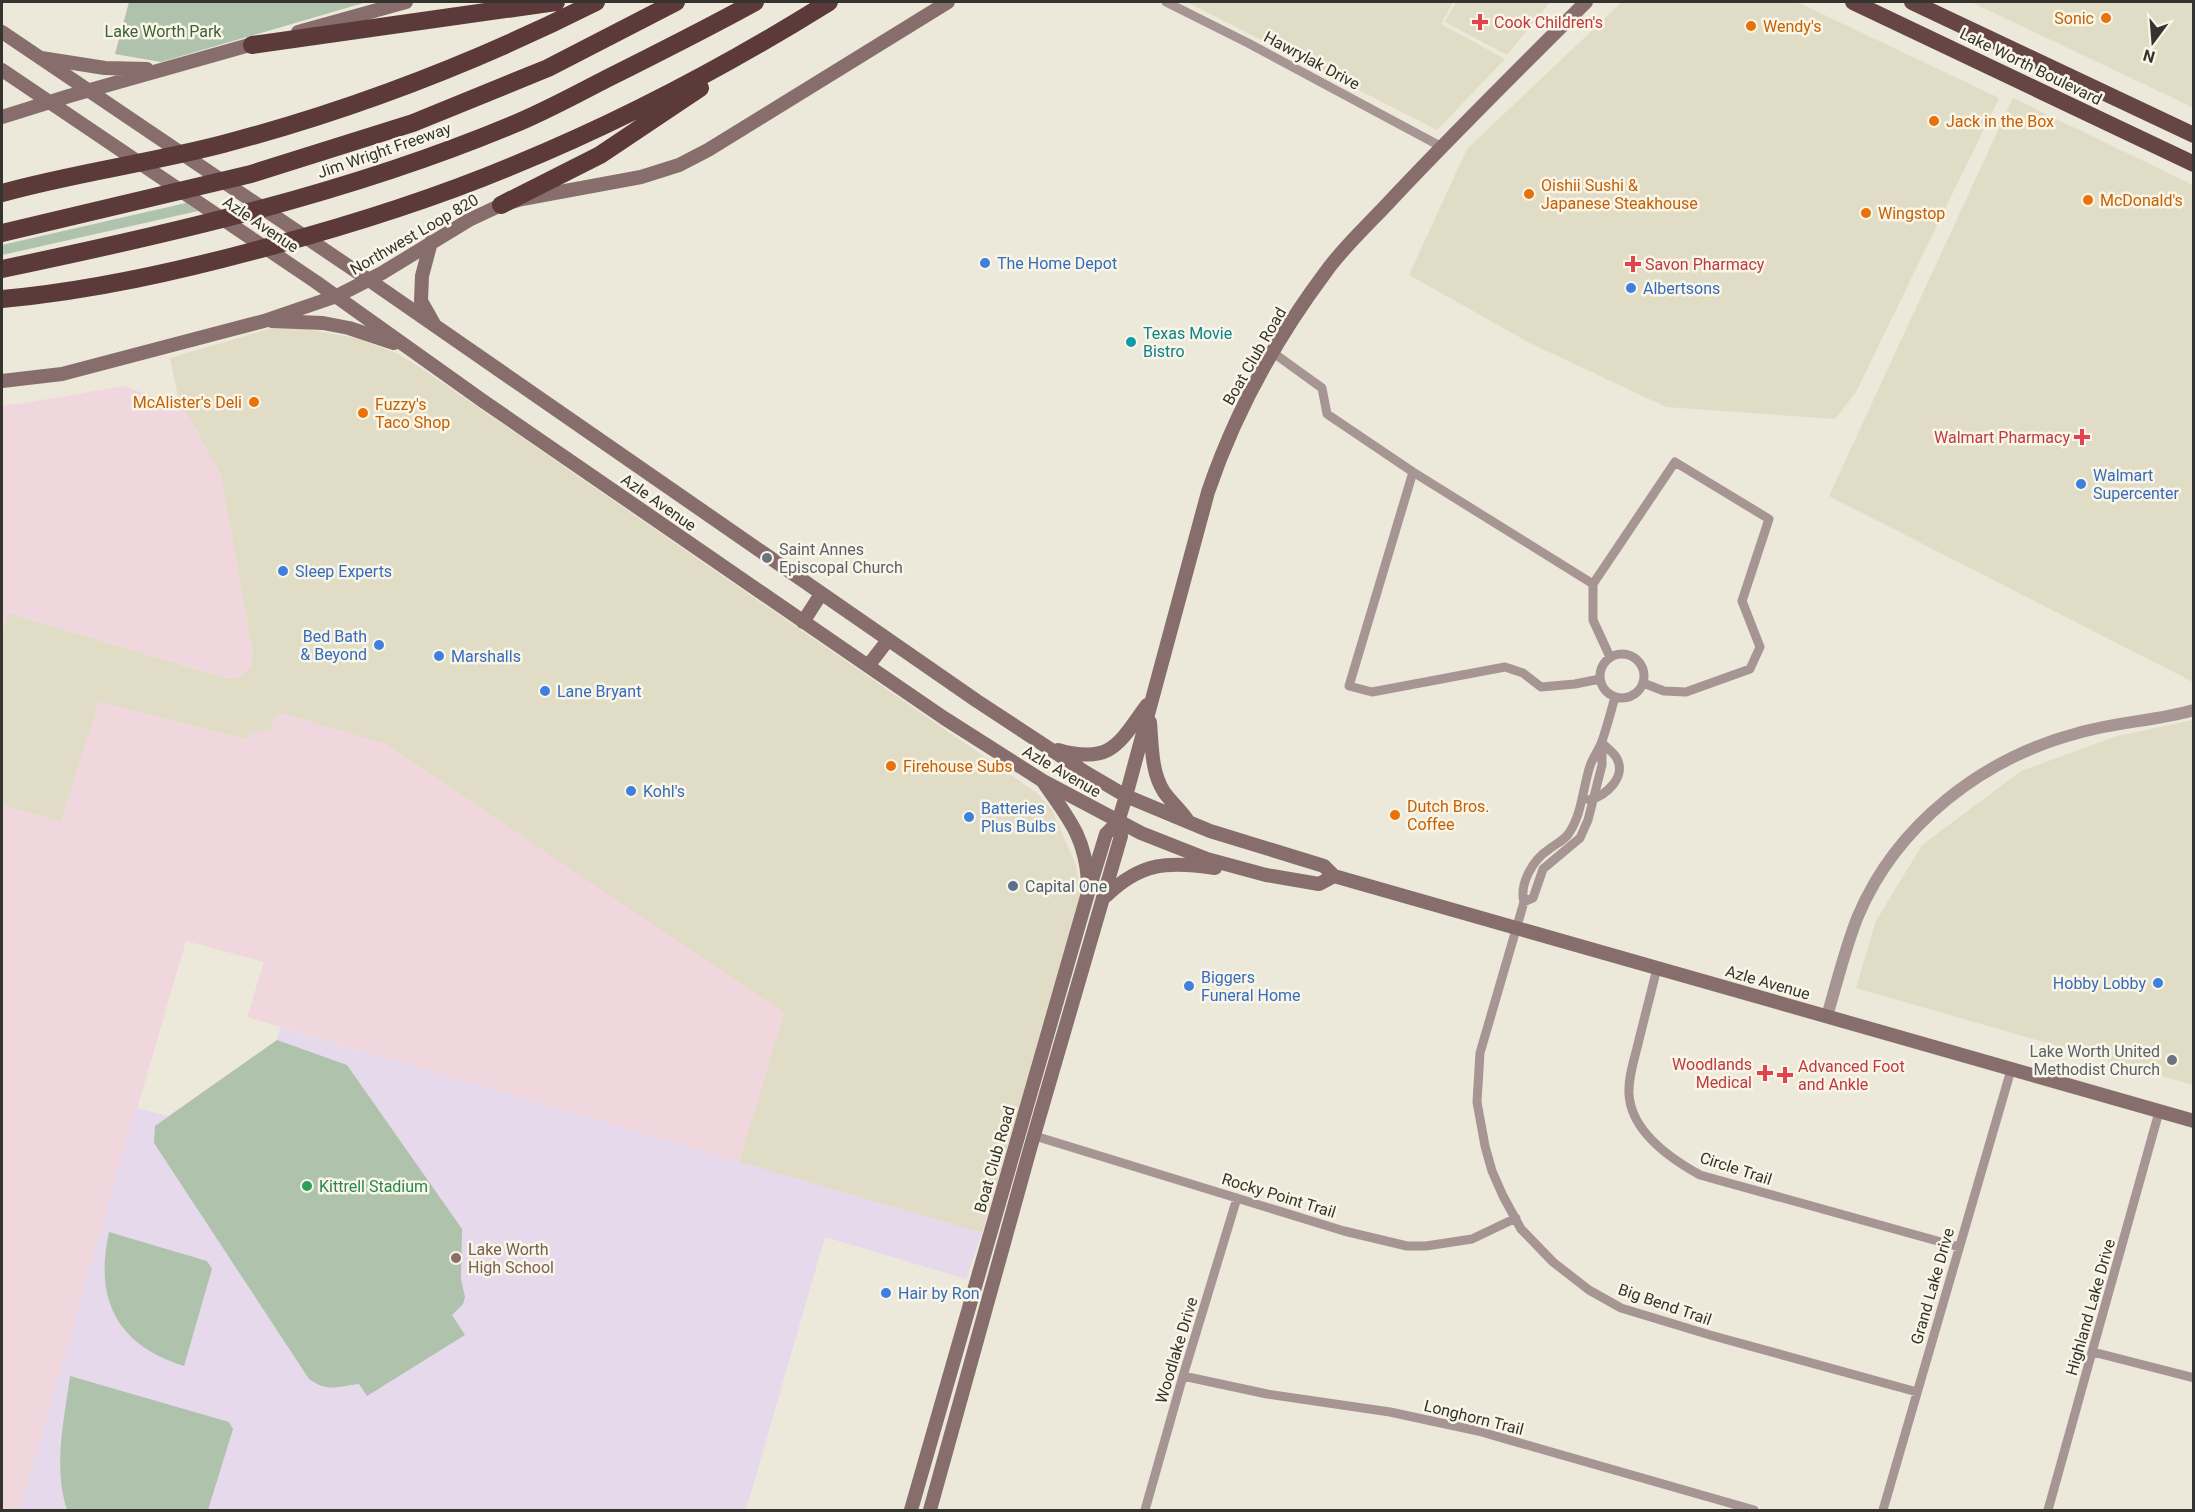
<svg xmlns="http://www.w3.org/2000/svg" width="2195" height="1512" font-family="Roboto,sans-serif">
<rect width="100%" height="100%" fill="#ece8da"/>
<!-- built -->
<path fill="#e1dcc6" d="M1187,2H1453L1441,24L1505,59L1437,130Z
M1456,2H1550L1507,55L1445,22Z
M1622,2H1797L1999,98L1856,392L1835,419L1666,407L1532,344L1409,275L1467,149Z
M1971,2H2193V108L2171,97Z
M2013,98L2193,185V682L1829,496Z
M276,327L305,329L357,338L398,354L421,368L1037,793L1052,810L1076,865L1081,896L982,1233L739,1162L784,1013L283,713L275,717L271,729L249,734L247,740L99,702L61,822L2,805V631L8,613L229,679L251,667L253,655L221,476L178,397L170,358Z
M2193,720V1085L1856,988L1876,921L1922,845L2021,771L2117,736Z"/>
<!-- industrial -->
<path fill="#f0d7de" d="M124,386L172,404L178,397L221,476L253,655L251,667L246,673L237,678L230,679L8,613L2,631V405L19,404Z
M99,701L246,740L249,734L271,729L275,717L282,713L386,744L784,1013L739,1162L247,1017L264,962L186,941L20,1510H2V805L61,822Z"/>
<!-- education -->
<path fill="#e7d9ec" d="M280,1027L982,1233L966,1279L825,1237L746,1510H20L136,1108L168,1116L277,1040Z"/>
<!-- green -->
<path fill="#aec2ac" d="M129,2H367L161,62L115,54Z
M186,203L198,211L2,255V245Z
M277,1040L347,1065L462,1229L461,1279L465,1297L463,1304L452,1315L465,1335L367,1396L359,1384C338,1386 328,1393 309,1379L154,1143L155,1126Z
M109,1232L207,1261L212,1269L184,1366C117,1345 94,1300 109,1232Z
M70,1376L229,1422L233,1429L208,1510H67C53,1467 64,1421 70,1376Z"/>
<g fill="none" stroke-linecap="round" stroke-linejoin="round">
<!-- minor -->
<path stroke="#a79594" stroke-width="9" d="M1166,2L1248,43L1442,147
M1272,352L1322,388L1327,414L1413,472L1593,584V620L1610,657
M1413,472L1349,686L1372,692L1505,667L1523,673L1541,687L1575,684L1600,679
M1593,584L1675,462L1769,519L1742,601L1760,647L1750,669L1686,692L1664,691L1643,683
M1600 676a22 22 0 1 1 44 0a22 22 0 1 1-44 0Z
M1615,697C1611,711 1607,727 1602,741C1599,750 1593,757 1590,766C1583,787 1582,814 1569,833C1564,841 1555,844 1548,850C1533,860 1519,884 1524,902L1480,1053L1477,1102L1485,1146L1492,1171L1503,1196L1521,1229L1553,1262L1589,1290L1621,1308L1710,1335L1917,1392
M1589,800C1606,796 1628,776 1616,757C1613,752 1606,747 1602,743
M1524,902L1533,898L1543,869L1580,838L1588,820L1602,765V746
M1657,968C1651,993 1644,1019 1638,1044C1634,1060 1628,1078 1629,1094C1631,1131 1671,1159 1700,1175L1959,1247
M1035,1136L1344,1231L1407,1246H1426L1472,1239L1516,1218
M2093,1352L2194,1378
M1183,1376L1267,1394L1390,1412L1478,1431L1754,1510
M1145,1510L1183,1376L1237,1198
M1883,1510L2011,1070
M2048,1510L2159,1112"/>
<!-- tertiary -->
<path stroke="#a79594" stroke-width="12" d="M1827,1016C1837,983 1845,948 1858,916C1897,824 1983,758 2078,733C2116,722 2155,721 2194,710"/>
<!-- secondary -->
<path stroke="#876e6c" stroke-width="14" d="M2,32L369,280L977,701L1085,772L1126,796L1210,831L1324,866L1334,876L2194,1121
M298,32L406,2
M41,58L105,68L147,69
M2,70L316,282L483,401L868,666L944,718L1043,781L1141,833L1207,859L1266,875L1319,884L1334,876
M2,117L69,96L260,42
M431,242L422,276L421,301L434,324
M272,321L323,323L349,328L394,343
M2,381L62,374L264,321L337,296L382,273L469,220L501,205L522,199L641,177L679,165L708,150L948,2
M803,622L821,594
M868,666L888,640
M1150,722C1152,745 1151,772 1164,792C1171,802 1181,810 1188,821
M1058,750C1112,765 1119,743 1147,705
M1044,783C1068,818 1085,836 1088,881
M1106,896C1141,862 1168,861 1215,868
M911,1510L1088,893L1106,834L1118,822L1126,796L1208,492C1235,413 1275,340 1325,273C1343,247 1370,223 1392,199C1455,132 1521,67 1586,2
M930,1510L1030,1149L1121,836L1118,822"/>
<!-- trunk -->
<path stroke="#664644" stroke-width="16" d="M1853,2L2194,164
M1912,2L2194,135"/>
<!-- motorway -->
<path stroke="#5b3a39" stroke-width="18" d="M252,45L556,2
M2,193C74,173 150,163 223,144C352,110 477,62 596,2
M501,205L600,155L700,88
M2,233L251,174L413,123L548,68L676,2
M2,269C174,233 349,193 512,125C544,112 575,95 606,79C656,54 706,29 755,2
M2,299C92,291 180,271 268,247C350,225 433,199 512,166C622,121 728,65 829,2"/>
</g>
<!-- markers -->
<g fill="#e8710a" stroke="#f9f6e7" stroke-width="2">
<circle cx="2106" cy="18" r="6"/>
<circle cx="1751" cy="26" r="6"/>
<circle cx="1934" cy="121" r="6"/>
<circle cx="1529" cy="194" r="6"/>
<circle cx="2088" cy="200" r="6"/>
<circle cx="1866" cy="213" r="6"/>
<circle cx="254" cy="402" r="6"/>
<circle cx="363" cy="413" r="6"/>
<circle cx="891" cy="766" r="6"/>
<circle cx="1395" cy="815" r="6"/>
</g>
<g fill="#e0444e" stroke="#f9f6e7" stroke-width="2">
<path d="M1477 13h6v6h6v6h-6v6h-6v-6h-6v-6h6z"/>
<path d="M1630 255h6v6h6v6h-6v6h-6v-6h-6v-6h6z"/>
<path d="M2079 428h6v6h6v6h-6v6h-6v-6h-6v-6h6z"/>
<path d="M1762 1064h6v6h6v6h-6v6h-6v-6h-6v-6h6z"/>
<path d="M1782 1066h6v6h6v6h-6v6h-6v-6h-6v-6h6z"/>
</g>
<g fill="#3f7fe0" stroke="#f9f6e7" stroke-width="2">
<circle cx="985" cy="263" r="6"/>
<circle cx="1631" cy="288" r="6"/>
<circle cx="2081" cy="484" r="6"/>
<circle cx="283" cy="571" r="6"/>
<circle cx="379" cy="645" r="6"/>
<circle cx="439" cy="656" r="6"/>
<circle cx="545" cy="691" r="6"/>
<circle cx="631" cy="791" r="6"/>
<circle cx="969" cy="817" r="6"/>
<circle cx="2158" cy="983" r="6"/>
<circle cx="1189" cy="986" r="6"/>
<circle cx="886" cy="1293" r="6"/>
</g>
<circle fill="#0f9aa8" stroke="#f9f6e7" stroke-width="2" cx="1131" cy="342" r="6"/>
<g fill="#6b7280" stroke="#f9f6e7" stroke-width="2">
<circle cx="767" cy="558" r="6"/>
<circle cx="2172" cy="1060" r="6"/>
</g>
<circle fill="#5c6f8a" stroke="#f9f6e7" stroke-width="2" cx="1013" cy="886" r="6"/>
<circle fill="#2e9e5b" stroke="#f9f6e7" stroke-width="2" cx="307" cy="1186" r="6"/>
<circle fill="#8d6e63" stroke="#f9f6e7" stroke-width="2" cx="456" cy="1258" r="6"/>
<g text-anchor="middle" stroke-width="5" stroke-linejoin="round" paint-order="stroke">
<!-- food labels -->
<g font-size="16" fill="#c56008" stroke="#f9f6e7" text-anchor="start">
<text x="2094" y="24" text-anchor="end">Sonic</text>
<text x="1763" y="32">Wendy's</text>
<text x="1946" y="127">Jack in the Box</text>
<text x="1541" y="191">Oishii Sushi &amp;<tspan x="1541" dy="18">Japanese Steakhouse</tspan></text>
<text x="2100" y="206">McDonald's</text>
<text x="1878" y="219">Wingstop</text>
<text x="242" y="408" text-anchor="end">McAlister's Deli</text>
<text x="375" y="410">Fuzzy's<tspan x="375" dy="18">Taco Shop</tspan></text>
<text x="903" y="772">Firehouse Subs</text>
<text x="1407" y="812">Dutch Bros.<tspan x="1407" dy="18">Coffee</tspan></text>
</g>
<!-- health labels -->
<g font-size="16" fill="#be3a42" stroke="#f9f6e7" text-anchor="start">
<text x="1494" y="28">Cook Children's</text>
<text x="1645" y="270">Savon Pharmacy</text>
<text x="2070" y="443" text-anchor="end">Walmart Pharmacy</text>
<text x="1752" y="1070" text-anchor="end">Woodlands<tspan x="1752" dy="18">Medical</tspan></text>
<text x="1798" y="1072">Advanced Foot<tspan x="1798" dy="18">and Ankle</tspan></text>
</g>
<!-- park labels -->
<g font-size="16" fill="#3d6239" stroke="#f9f6e7">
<text x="163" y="37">Lake Worth Park</text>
</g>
<!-- street labels -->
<g font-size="16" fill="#34332e" stroke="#f9f6e7">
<text transform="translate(1312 60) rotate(28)" y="6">Hawrylak Drive</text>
<text transform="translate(2031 66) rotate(26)" y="6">Lake Worth Boulevard</text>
<text transform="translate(384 150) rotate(-19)" y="6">Jim Wright Freeway</text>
<text transform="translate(261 224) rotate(34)" y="6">Azle Avenue</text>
<text transform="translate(414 234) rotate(-30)" y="6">Northwest Loop 820</text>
<text transform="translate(1254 356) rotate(-60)" y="6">Boat Club Road</text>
<text transform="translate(659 502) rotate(35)" y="6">Azle Avenue</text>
<text transform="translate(1062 771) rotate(30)" y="6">Azle Avenue</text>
<text transform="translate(1768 982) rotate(16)" y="6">Azle Avenue</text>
<text transform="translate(994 1159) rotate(-74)" y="6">Boat Club Road</text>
<text transform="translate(1736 1168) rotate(18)" y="6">Circle Trail</text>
<text transform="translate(1279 1195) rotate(17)" y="6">Rocky Point Trail</text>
<text transform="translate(1932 1286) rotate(-74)" y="6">Grand Lake Drive</text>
<text transform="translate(1665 1304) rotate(19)" y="6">Big Bend Trail</text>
<text transform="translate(2090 1307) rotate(-74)" y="6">Highland Lake Drive</text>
<text transform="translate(1176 1350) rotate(-73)" y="6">Woodlake Drive</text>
<text transform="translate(1474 1417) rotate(14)" y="6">Longhorn Trail</text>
</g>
<!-- shop labels -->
<g font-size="16" fill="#366cbe" stroke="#f9f6e7" text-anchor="start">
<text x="997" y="269">The Home Depot</text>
<text x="1643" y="294">Albertsons</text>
<text x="2093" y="481">Walmart<tspan x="2093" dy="18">Supercenter</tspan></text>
<text x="295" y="577">Sleep Experts</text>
<text x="367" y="642" text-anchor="end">Bed Bath<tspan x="367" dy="18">&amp; Beyond</tspan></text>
<text x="451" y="662">Marshalls</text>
<text x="557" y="697">Lane Bryant</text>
<text x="643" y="797">Kohl's</text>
<text x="981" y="814">Batteries<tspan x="981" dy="18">Plus Bulbs</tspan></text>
<text x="1201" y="983">Biggers<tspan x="1201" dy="18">Funeral Home</tspan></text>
<text x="2146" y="989" text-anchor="end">Hobby Lobby</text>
<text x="898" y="1299">Hair by Ron</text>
</g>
<!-- culture labels -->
<g font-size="16" fill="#0d838f" stroke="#f9f6e7" text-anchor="start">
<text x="1143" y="339">Texas Movie<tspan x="1143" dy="18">Bistro</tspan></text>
</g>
<!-- worship labels -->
<g font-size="16" fill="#5b616d" stroke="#f9f6e7" text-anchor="start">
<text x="779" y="555">Saint Annes<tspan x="779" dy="18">Episcopal Church</tspan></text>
<text x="2160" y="1057" text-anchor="end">Lake Worth United<tspan x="2160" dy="18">Methodist Church</tspan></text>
</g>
<!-- service labels -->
<g font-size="16" fill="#4e5e75" stroke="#f9f6e7" text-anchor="start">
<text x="1025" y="892">Capital One</text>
</g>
<!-- leisure labels -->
<g font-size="16" fill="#27864d" stroke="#f9f6e7" text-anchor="start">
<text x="319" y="1192">Kittrell Stadium</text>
</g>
<!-- education labels -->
<g font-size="16" fill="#785e54" stroke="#f9f6e7" text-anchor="start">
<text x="468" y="1255">Lake Worth<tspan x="468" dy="18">High School</tspan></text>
</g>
</g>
<!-- border -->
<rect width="2195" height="1512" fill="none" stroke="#34332e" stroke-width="6"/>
<!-- north arrow -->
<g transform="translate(2153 42) rotate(196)" stroke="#f9f6e7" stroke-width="4.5" paint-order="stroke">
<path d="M0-4.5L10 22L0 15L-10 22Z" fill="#34332e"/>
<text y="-9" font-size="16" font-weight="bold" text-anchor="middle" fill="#34332e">N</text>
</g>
</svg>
